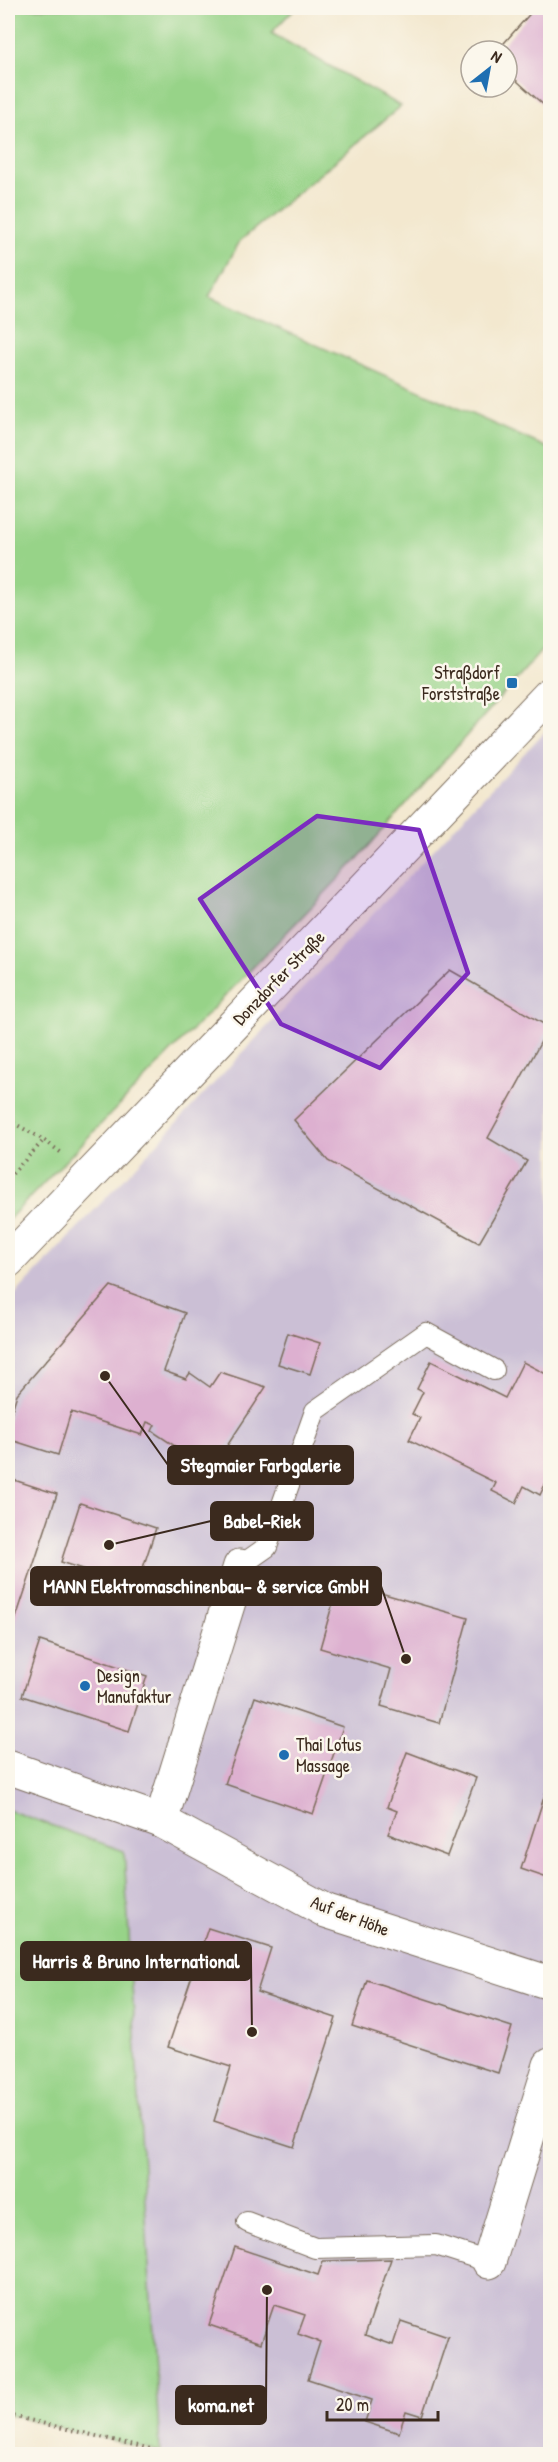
<svg xmlns="http://www.w3.org/2000/svg" width="558" height="2462" font-family="'Patrick Hand',sans-serif">
<rect width="100%" height="100%" fill="#fbf7ec"/>
<filter id="ink" filterUnits="userSpaceOnUse"><feTurbulence type="fractalNoise" baseFrequency=".0167" numOctaves="2"/><feDisplacementMap in="SourceGraphic" scale="12" xChannelSelector="R" yChannelSelector="G"/><feConvolveMatrix kernelMatrix="1 2 1 2 8 2 1 2 1" color-interpolation-filters="sRGB"/></filter>
<filter id="wash" filterUnits="userSpaceOnUse"><feTurbulence type="fractalNoise" baseFrequency=".008" numOctaves="4" result="noise"/><feDisplacementMap in="SourceGraphic" scale="24" xChannelSelector="R" yChannelSelector="G"/><feGaussianBlur stdDeviation="1.35" result="paint"/><feColorMatrix in="noise" values="0 0 0 0 0 0 0 0 0 0 0 0 0 0 0 0 0 1.4 0 .05"/><feComposite in="paint" operator="in"/></filter>
<g filter="url(#wash)">
<rect width="100%" height="100%" fill="#f3e8cf"/>
<!-- industrial -->
<path fill="#cbbfd5" d="M550,726V2454H172L160,2452L124,1851L8,1810V1302Z"/>
<!-- green -->
<path fill="#97d388" stroke="#697e53" stroke-width="1.5" d="M8,8H295L271,33L401,106L240,241L209,297L550,449V641L353,864L8,1220Z
M8,1810L124,1851L160,2452L8,2415Z"/>
<g id="blocks">
<!-- building -->
<path fill="#ddb0d0" d="M535,8H541L550,16V104L547,108L507,72V51H497Z
M450,970L549,1027L488,1138L527,1161L479,1243L328,1161L294,1120Z
M111,1286L185,1313L164,1371L186,1379L190,1373L210,1387L220,1372L266,1387L211,1470L152,1431L155,1425L147,1422L142,1435L71,1412L58,1455L8,1439V1423L17,1394Z
M288,1333L320,1343L310,1374L278,1364Z
M431,1361L505,1398L523,1362L550,1376V1474L540,1495L524,1486L516,1503L492,1491L496,1483L409,1440L420,1418L412,1414L423,1392L417,1389Z
M8,1478L57,1494L8,1642Z
M80,1503L156,1528L137,1586L61,1562Z
M339,1581L468,1618L439,1723L381,1706L391,1669L320,1648Z
M40,1641L147,1676L129,1731L22,1696Z
M255,1697L343,1727L313,1814L225,1784Z
M407,1752L476,1778L447,1856L388,1834L397,1811L387,1807Z
M546,1791L550,1792V1879L521,1869Z
M208,1928L271,1948L257,1992L336,2018L294,2147L214,2121L231,2067L168,2047Z
M367,1980L512,2027L498,2073L352,2026Z
M235,2247L318,2275L323,2261L391,2259L365,2335L393,2345L401,2321L448,2337L422,2416L406,2411L399,2433L365,2422L372,2400L308,2379L320,2342L298,2334L305,2315L274,2305L261,2343L209,2325Z"/>
</g>
</g>
<g filter="url(#ink)">
<use href="#blocks" fill-opacity="0" stroke="#7b6c5c" stroke-width="1.5"/>
<g fill="none" stroke-linecap="round" stroke-linejoin="round">
<!-- service casing -->
<g stroke="#7b6c5c" stroke-width="22">
<path id="service" d="M240,1566L267,1547L315,1411L426,1333L494,1370
M247,2222L315,2248L436,2245L489,2262"/>
</g>
<!-- minor casing -->
<g stroke="#7b6c5c" stroke-width="35">
<path id="minor" d="M161,1821L240,1566
M489,2262L550,2065"/>
</g>
<!-- tertiary casing -->
<g stroke="#7b6c5c" stroke-width="35">
<path id="tertiary" d="M8,1767L161,1821L326,1911L550,1983"/>
</g>
<!-- secondary casing -->
<g stroke="#7b6c5c" stroke-width="35">
<path id="secondary" d="M8,1261L550,694"/>
</g>
<!-- path -->
<path stroke="#7b6c5c" stroke-width="4" stroke-dasharray="1.5 4.5" stroke-linecap="butt" d="M8,1120L44,1140L63,1154
M8,1178L44,1140
M8,2415L172,2454"/>
<!-- service -->
<use href="#service" stroke="#fff" stroke-width="20"/>
<!-- minor -->
<use href="#minor" stroke="#fff" stroke-width="33"/>
<!-- tertiary -->
<use href="#tertiary" stroke="#fff" stroke-width="33"/>
<!-- secondary -->
<use href="#secondary" stroke="#fff" stroke-width="33"/>
</g>
</g>
<!-- marked area -->
<path fill="#7b2cbf" fill-opacity="0.2" stroke="#7b2cbf" stroke-width="4.5" stroke-linejoin="round" d="M317,816L419,830L468,973L380,1068L281,1024L200,899Z"/>
<!-- markers -->
<g fill="#1f6fb2" stroke="#fbf7ec" stroke-width="2">
<rect x="506" y="677" width="12" height="12" rx="3"/>
<circle cx="85" cy="1686" r="6"/>
<circle cx="284" cy="1755" r="6"/>
</g>
<g text-anchor="middle" stroke-width="5" stroke-linejoin="round" paint-order="stroke">
<!-- poi labels -->
<g font-size="18" fill="#3b2a1e" stroke="#fbf7ec" text-anchor="start">
<text x="500" y="679" text-anchor="end">Straßdorf<tspan x="500" dy="21">Forststraße</tspan></text>
<text x="97" y="1682">Design<tspan x="97" dy="21">Manufaktur</tspan></text>
<text x="296" y="1751">Thai Lotus<tspan x="296" dy="21">Massage</tspan></text>
</g>
<!-- street labels -->
<g font-size="18" fill="#3b2a1e" stroke="#fbf7ec">
<text transform="translate(279 978) rotate(-46)" y="6">Donzdorfer Straße</text>
<text transform="translate(350 1916) rotate(21)" y="6">Auf der Höhe</text>
</g>
</g>
<!-- callouts -->
<path fill="none" stroke="#3b2a1e" stroke-width="2" d="M105 1376L168 1465M109 1545L211 1521M406 1659L381 1586M252 2032L251 1961M267 2290L266 2405"/>
<g fill="#3b2a1e" stroke="#fbf7ec" stroke-width="2">
<circle cx="105" cy="1376" r="6"/>
<circle cx="109" cy="1545" r="6"/>
<circle cx="406" cy="1659" r="6"/>
<circle cx="252" cy="2032" r="6"/>
<circle cx="267" cy="2290" r="6"/>
</g>
<g fill="#3b2a1e" stroke="#3b2a1e" stroke-width="2">
<rect x="168" y="1446" width="185" height="38" rx="6"/>
<rect x="211" y="1502" width="102" height="38" rx="6"/>
<rect x="31" y="1567" width="350" height="38" rx="6"/>
<rect x="21" y="1942" width="230" height="38" rx="6"/>
<rect x="176" y="2386" width="90" height="38" rx="6"/>
</g>
<g font-size="20" text-anchor="middle" font-weight="bold" fill="#fff">
<text x="261" y="1472">Stegmaier Farbgalerie</text>
<text x="262" y="1528">Babel-Riek</text>
<text x="206" y="1593">MANN Elektromaschinenbau- &amp; service GmbH</text>
<text x="136" y="1968">Harris &amp; Bruno International</text>
<text x="221" y="2412">koma.net</text>
</g>
<!-- margin -->
<rect width="558" height="2462" fill="none" stroke="#fbf7ec" stroke-width="30"/>
<!-- north arrow -->
<g transform="translate(489 69) rotate(31)"><circle r="28" fill="#fbf7ec" stroke="#aea59a" stroke-width="1.5"/>
<path d="M0-4.5L10 22L0 15L-10 22Z" fill="#1f6fb2"/>
<text y="-9" font-size="16" font-weight="bold" text-anchor="middle" fill="#3b2a1e">N</text>
</g>
<!-- scale -->
<path d="M327 2411v9h111v-9" fill="none" stroke="#3b2a1e" stroke-width="3"/>
<text x="336" y="2411" font-size="18" fill="#3b2a1e" stroke="#fbf7ec" stroke-width="4.5" paint-order="stroke">20 m</text>
</svg>
